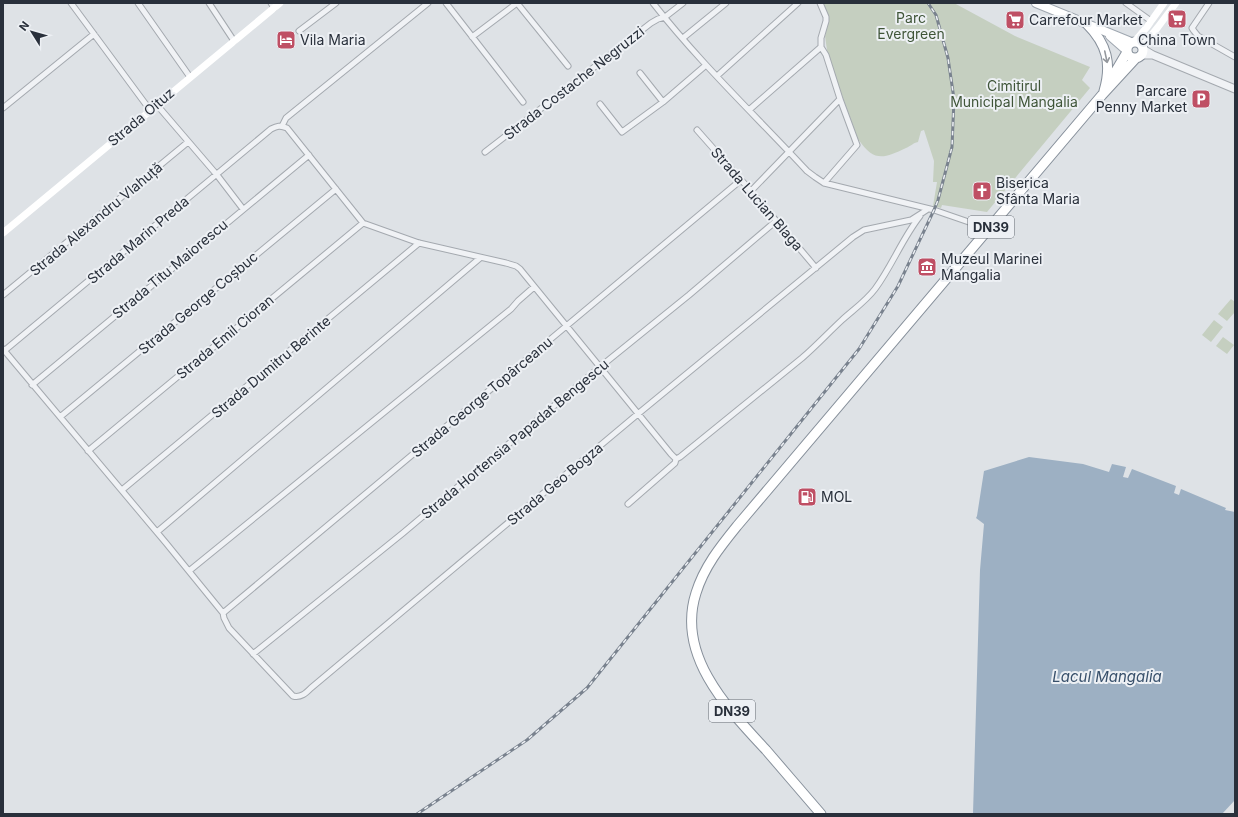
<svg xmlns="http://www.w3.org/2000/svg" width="1238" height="817" font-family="Inter,sans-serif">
<rect width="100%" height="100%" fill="#dee2e6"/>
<!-- green -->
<path fill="#c5cfc0" d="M822,3H954L1015,36L1090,67L1082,80L1090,88L987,212L942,205L941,208L933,206L937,182H933L934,161L924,130L921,131L918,142C913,143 911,146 906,148C883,159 874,162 858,139L828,57L825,36L828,24V16Z
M1231,299L1235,302V312L1227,321L1218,314Z
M1214,320L1223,327L1211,342L1202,335Z
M1223,337L1234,345L1227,354L1216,346Z"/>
<!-- water -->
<path fill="#9db0c3" d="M1029,457L1083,464L1109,472L1112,464L1126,467L1123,477L1128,478L1132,469L1176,486L1174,493L1179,495L1181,489L1226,508L1225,510L1235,512V800L1222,814H973L980,570L984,524L976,518L977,516L984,471Z"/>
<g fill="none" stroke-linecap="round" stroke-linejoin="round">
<!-- minor casing -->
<g stroke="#a4a9af" stroke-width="7">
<path id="minor" d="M71,3L150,110
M138,3L190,77
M209,3L234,41
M271,3L274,8
M446,3L523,102
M517,3L568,66
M653,3C700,63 755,115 807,171L815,177L824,183L934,210L989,229
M1126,3L1151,21
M1209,3L1192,28L1194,31L1198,36L1235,57
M299,31L336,3
M472,37L517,3
M683,38L726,3
M821,47L826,55L840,99L857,145L824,183
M640,73L663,102
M717,76L798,3
M600,104L622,132L663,102L706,65
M157,105L217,175L243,209
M3,108L94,34
M749,110L821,47V38L826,21V17L820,3
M282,126L286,118L428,3
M697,130L751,191L816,268
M485,152L651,23L658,19L665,17L683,3
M751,191L840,99
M3,295L188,142
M3,349L166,543L223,613L224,618L229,628L293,696C301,698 306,693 311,688L639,413L853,237L864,230L911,220L922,213L928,209
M4,351L271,129C277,126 280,125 287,128L363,223L419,243L506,263L516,266L520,269L671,454L676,459L680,457L802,358C816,346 828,333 842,320C853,310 866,301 875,289C892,266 902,239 920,216
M32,385L309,155
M60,417L336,189
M88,451L363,223
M122,490L419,243
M628,504L675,463L676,459
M157,532L480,258
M189,571L511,309L518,301L534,287
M223,613L741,180
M253,654L403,533L600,367L689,295L776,221"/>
</g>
<!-- tertiary casing -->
<g stroke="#a4a9af" stroke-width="9">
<path id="tertiary" d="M1143,49L1153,55L1235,89
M1140,55H1153"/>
</g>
<!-- primary casing -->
<g stroke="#9fa7b0" stroke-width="10">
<path id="primary" d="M1036,3L1131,42
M1110,36L1126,50"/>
</g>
<!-- trunk casing -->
<g stroke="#87909b" stroke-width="11">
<path id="trunk" d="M1087,24C1107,44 1112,64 1104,91
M1127 50a8 8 0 1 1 16 0a8 8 0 1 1-16 0Z
M1111,79L1127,52
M821,814C803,793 784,771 766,750C727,708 676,655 696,593C704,567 720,547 737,526L1102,95L1136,58"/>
</g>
<!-- minor -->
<use href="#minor" stroke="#f0f2f5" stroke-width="5"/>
<!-- tertiary -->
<use href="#tertiary" stroke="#f0f2f5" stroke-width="7"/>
<!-- secondary -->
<path stroke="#fff" stroke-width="7" d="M1135,41L1147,27L1164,3
M1142,47L1158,27L1176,3
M3,233L280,3"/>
<!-- primary -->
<use href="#primary" stroke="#fff" stroke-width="8"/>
<!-- trunk -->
<use href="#trunk" stroke="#fff" stroke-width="9"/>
<!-- rail casing -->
<g stroke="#79828e" stroke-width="3">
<path id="rail" d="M417,814L527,740L587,688L859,349L898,286L934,210L938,200L952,147L954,99L948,58L936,15L928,3"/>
</g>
<!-- rail -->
<use href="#rail" stroke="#edf0f4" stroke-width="1.5" stroke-dasharray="4.5" stroke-linecap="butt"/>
</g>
<!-- one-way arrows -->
<defs><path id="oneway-shaft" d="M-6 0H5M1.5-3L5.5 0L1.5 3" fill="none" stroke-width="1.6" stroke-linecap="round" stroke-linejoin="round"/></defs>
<use stroke="#94989d" href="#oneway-shaft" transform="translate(1106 57) rotate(78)"/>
<!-- icons -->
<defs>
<g id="supermarket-square" transform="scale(1)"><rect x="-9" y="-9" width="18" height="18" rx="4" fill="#bf4f64" stroke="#edf0f4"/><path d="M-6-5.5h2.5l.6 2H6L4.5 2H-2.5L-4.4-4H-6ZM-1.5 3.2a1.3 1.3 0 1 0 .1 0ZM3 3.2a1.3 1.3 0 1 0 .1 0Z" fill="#fff"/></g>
<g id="hotel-square" transform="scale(1)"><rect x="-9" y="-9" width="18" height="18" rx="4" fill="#bf4f64" stroke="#edf0f4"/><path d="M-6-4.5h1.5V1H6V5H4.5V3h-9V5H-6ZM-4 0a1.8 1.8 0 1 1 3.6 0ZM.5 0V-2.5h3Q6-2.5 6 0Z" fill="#fff"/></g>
<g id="parking-square" transform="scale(1)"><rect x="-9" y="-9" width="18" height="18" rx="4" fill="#bf4f64" stroke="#edf0f4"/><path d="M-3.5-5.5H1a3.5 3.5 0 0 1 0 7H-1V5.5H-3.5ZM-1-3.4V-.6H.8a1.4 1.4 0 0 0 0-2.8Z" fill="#fff"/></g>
<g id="church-square" transform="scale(1)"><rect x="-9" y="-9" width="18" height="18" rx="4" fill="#bf4f64" stroke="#edf0f4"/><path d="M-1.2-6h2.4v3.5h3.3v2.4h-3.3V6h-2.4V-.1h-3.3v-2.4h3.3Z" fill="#fff"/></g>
<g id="museum-square" transform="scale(1)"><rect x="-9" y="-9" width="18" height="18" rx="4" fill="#bf4f64" stroke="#edf0f4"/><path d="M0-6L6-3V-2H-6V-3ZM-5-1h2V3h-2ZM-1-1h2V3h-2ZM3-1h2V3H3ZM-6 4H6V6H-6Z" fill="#fff"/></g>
<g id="fuel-square" transform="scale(1)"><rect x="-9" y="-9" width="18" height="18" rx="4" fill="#bf4f64" stroke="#edf0f4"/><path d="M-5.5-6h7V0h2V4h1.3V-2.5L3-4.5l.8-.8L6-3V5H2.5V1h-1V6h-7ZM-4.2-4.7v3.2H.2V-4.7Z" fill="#fff"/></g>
</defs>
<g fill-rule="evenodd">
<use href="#supermarket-square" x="1177" y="19"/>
<use href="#supermarket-square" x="1015" y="20"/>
<use href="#hotel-square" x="286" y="40"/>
<use href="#parking-square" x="1201" y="99"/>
<use href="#church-square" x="982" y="191"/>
<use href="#museum-square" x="927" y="267"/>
<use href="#fuel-square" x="807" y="497"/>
</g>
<g text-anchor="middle" stroke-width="4" stroke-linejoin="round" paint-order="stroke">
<!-- shield labels -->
<g fill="#edf0f4" stroke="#646a72" stroke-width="1">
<rect x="968" y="216" width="46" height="22" rx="3"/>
<rect x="709" y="700" width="46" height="22" rx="3"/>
</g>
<g font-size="13" font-weight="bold" fill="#29303b">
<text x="991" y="232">DN39</text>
<text x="732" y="716">DN39</text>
</g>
<!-- park labels -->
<g font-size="14" fill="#3f5538" stroke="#edf0f4">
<text x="911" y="23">Parc<tspan x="911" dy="16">Evergreen</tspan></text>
<text x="1014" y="91">Cimitirul<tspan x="1014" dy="16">Municipal Mangalia</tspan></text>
</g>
<!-- poi labels -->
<g font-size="14" fill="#29303b" stroke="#edf0f4" text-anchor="start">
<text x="1029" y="25">Carrefour Market</text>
<text x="300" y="45">Vila Maria</text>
<text x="1177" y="45" text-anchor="middle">China Town</text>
<text x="1187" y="96" text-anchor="end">Parcare<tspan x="1187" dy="16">Penny Market</tspan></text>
<text x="996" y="188">Biserica<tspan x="996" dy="16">Sfânta Maria</tspan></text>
<text x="941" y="264">Muzeul Marinei<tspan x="941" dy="16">Mangalia</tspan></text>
<text x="821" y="502">MOL</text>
</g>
<!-- street labels -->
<g font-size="14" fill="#29303b" stroke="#edf0f4">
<text transform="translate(574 83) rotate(-38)" y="5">Strada Costache Negruzzi</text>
<text transform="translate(141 117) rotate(-40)" y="5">Strada Oituz</text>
<text transform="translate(757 199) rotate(49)" y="5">Strada Lucian Blaga</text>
<text transform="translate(96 219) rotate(-40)" y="5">Strada Alexandru Vlahuță</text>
<text transform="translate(138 240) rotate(-40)" y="5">Strada Marin Preda</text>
<text transform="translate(170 269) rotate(-40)" y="5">Strada Titu Maiorescu</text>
<text transform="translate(198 303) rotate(-40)" y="5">Strada George Coșbuc</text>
<text transform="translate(225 337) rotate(-40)" y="5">Strada Emil Cioran</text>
<text transform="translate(271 367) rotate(-40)" y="5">Strada Dumitru Berinte</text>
<text transform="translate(482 397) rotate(-40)" y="5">Strada George Topârceanu</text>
<text transform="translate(515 439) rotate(-40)" y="5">Strada Hortensia Papadat Bengescu</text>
<text transform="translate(555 484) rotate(-40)" y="5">Strada Geo Bogza</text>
</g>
<!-- water labels -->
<g font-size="15" font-style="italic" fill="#38506b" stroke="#edf0f4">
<text x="1107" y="682">Lacul Mangalia</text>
</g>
</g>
<!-- border -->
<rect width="1238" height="817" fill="none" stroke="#29303b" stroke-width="8"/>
<!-- north arrow -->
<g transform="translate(32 32) rotate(307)" stroke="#edf0f4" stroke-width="3" paint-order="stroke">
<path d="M0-3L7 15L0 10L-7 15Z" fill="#29303b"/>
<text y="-6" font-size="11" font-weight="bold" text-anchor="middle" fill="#29303b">N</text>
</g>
</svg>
